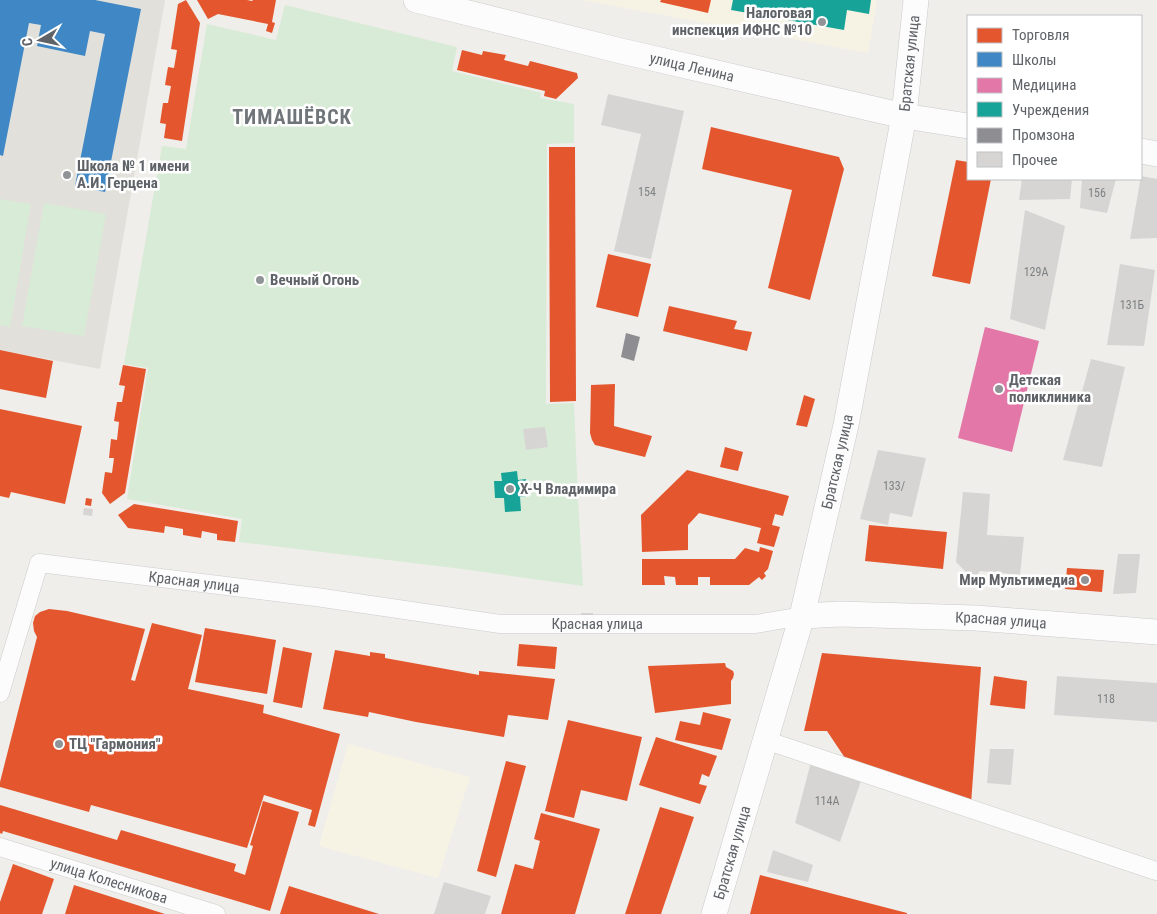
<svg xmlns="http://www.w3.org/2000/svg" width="1157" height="914" font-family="'Roboto Condensed',sans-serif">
<rect width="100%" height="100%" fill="#efeeea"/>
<!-- commercial -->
<path fill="#f7f3e4" d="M582,0H877L868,53Z
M348,744L470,777L438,878L319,846Z"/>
<!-- education -->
<path fill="#e2e0da" d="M0,0H165L100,369L0,350Z"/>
<!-- green -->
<path fill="#d8ebd6" d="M285,5L457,47L452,71L541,93L540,98L574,104V143L547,144L546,404L574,403L578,498L583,586L462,569L239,542L242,519L127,499L148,368L124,364L162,146L186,149L207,24L276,40Z
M0,199L31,204L10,327L0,325Z
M44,203L106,214L84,336L22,326Z"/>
<!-- shops -->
<path fill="#e4572e" d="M186,0L200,23L182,141L164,138L166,124L160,123L163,103H168L171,86L165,85L168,67L174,68L177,50L171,49L178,4Z
M197,0H247L252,1L253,0H276L272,22L275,23L272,33L266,31L268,24L218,14L208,19Z
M661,0H711L708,13L660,2Z
M462,50L482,55L483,51L506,55L504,60L528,66L530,61L577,73L578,78L556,99L544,96L545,91L457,70Z
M711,127L839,157L844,169L810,300L768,288L792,190L702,169Z
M549,147H575L576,401L550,402Z
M956,160L968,162V179H991L970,284L932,276Z
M608,254L651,264L638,317L596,307Z
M669,306L737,321L734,329L752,332L747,351L663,331Z
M0,350L53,361L46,398L0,389Z
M123,365L146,369L125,493L110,504L102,493L105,472L112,473L114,458H109L111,439L117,440L119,422L114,421L117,402H122L125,386L119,385Z
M615,384L614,426L652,436L645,457L595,445L592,440L590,433L591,385Z
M804,395L815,399L807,427L796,425Z
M0,409L82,426L65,504L11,492L9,498L0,496Z
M725,447L743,452L738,471L720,467Z
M687,470L789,496L783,516L775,514L772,525L780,527L774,547L757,543L761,528L699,513L688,525V550L642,552L641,515Z
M86,498L92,499L91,506L85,505Z
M134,504L238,521L235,542L217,540V534L202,531L201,538L183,535V529L165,526L164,533L128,528L118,515Z
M869,525L947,532L943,569L865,561Z
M760,547L773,551L768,569L764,573L766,576L762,580L759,577L749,585H710V577H698V585H676L675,577L664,576L665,585H642V559H735L745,548L759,552Z
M1067,568L1104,570L1102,592L1065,589Z
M49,609L67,611L145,629L131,680L135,681L152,623L202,635L188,689L264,705L263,713L340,734L315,827L308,825L312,810L264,795L247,848L91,805L89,812L0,787V782L37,637L34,631L33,623L35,616L40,612Z
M205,628L276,640L267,694L195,682Z
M519,644L557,647L555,669L517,666Z
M283,647L312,653L302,708L273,702Z
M335,650L370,656V652L385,654V658L479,675V671L555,679L548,720L508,715L504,737L416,722L369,712L368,717L323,709Z
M822,653L981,667L971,804L845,758L827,731H804Z
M725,663L726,667L733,671L734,674L733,678L731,681V704L655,713L648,666Z
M994,676L1027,681L1025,709L990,705Z
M703,712L731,719L722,750L675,740L680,721L700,725Z
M568,720L642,737L627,801L581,790L574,818L545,811Z
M656,737L717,756L709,777L702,774L699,784L707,786L700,804L639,785Z
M506,761L526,766L496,877L477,871Z
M263,801L299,812L270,911L3,831L2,834L0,833V805L117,840L121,830L236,864L234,871L245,875L253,846L250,845Z
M660,807L694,817L661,914H625Z
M541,813L600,829L575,914H501L515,864L533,869L540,841L534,839Z
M13,864L54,879L42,914H0V902Z
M760,875L907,913V914H750Z
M74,885L165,914H65Z
M289,886L379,914H280Z"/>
<!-- schools -->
<path fill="#3f88c5" d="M0,0H95L141,9L105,192L75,186L105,34L90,31L85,56L37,46L41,25L29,23L3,156L0,155Z"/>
<!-- health -->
<path fill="#e377a8" d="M985,327L1039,341L1012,452L958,438Z"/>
<!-- public -->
<path fill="#17a398" d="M733,0H871L869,14L847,10L844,30L731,10Z
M517,471L518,480L526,479L527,496L520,497L521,511L505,512L504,498H495L494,481H502L501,473Z"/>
<!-- industry -->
<path fill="#8d8d92" d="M626,333L640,337L634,361L621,357Z"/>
<!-- building -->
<path fill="#d6d5d3" d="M608,94L684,111L651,259L614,251L641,134L601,125Z
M1141,176L1157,179V238L1130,239Z
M1022,179H1072L1070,199L1019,200Z
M1082,179H1116L1107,213L1080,208Z
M1025,210L1065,226L1045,330L1010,319Z
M1120,264L1155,270L1144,346L1107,345Z
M1091,359L1125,367L1102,467L1063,460Z
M545,427L548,447L526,450L523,429Z
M878,450L926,458L912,517L890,513L888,525L860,519Z
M963,492L990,494L987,535L1024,537L1020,575L980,571L977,575L968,574L956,562Z
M84,508L93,509L92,516L83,515Z
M1118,554H1140L1136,593L1113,594Z
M581,613H593V624H581Z
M1057,676L1157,683V722L1054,715Z
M990,749H1014L1011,785L987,783Z
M811,762L862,778L840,842L795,823Z
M773,850L813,865L808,882L767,872Z
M444,882L491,896L485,914H434Z"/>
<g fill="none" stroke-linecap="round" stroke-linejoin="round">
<!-- street casing -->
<g stroke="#cbcccc" stroke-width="19">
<g id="street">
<path id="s1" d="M0,693L39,563L316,597L500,624H756L802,616"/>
<path d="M765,740L1156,871"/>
<path id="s2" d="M0,847L216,914"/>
</g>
</g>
<!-- secondary casing -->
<g stroke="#cacacb" stroke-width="26">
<g id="secondary">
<path id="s3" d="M416,0L617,50L904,116L968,126"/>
<path d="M1141,151L1157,154"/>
<path id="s4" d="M802,616L840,614L976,618L1157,632"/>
<path id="s5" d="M714,914L802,616L846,425L904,116L916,0"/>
</g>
</g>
<!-- street -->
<use href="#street" stroke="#fdfcfc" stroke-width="18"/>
<!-- secondary -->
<use href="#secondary" stroke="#fdfcfc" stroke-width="25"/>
</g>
<!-- markers -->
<g fill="#919496" stroke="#fff" stroke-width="2">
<circle cx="822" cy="22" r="5"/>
<circle cx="67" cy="175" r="5"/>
<circle cx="260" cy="280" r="5"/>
<circle cx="999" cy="389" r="5"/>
<circle cx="510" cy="489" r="5"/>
<circle cx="1085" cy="580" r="5"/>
<circle cx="59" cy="744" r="5"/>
</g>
<g text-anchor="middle" stroke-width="5" stroke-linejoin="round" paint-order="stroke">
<!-- number labels -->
<g font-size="12" fill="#7e8184">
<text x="647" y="196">154</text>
<text x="1097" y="197">156</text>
<text x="1036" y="276">129А</text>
<text x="1132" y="309">131Б</text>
<text x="894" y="490">133/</text>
<text x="1106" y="703">118</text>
<text x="827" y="805">114А</text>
</g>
<!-- poi labels -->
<g font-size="15" font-weight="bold" fill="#5f6368" stroke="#fff" text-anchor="start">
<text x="812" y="18" text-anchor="end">Налоговая<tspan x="812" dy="17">инспекция ИФНС №10</tspan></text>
<text x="77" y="171">Школа № 1 имени<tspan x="77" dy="17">А.И. Герцена</tspan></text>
<text x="270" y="285">Вечный Огонь</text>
<text x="1009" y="385">Детская<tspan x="1009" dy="17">поликлиника</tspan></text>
<text x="520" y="494">Х-Ч Владимира</text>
<text x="1075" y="585" text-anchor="end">Мир Мультимедиа</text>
<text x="69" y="749">ТЦ "Гармония"</text>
</g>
<!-- street labels -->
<g font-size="15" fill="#5f6368" stroke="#fff">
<text dy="5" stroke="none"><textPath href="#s5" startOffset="874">Братская улица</textPath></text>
<text dy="5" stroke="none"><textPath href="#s3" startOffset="284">улица Ленина</textPath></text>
<text dy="5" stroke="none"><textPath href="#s5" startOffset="469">Братская улица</textPath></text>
<text dy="5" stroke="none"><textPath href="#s1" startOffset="292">Красная улица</textPath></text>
<text dy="5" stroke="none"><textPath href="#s4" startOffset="199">Красная улица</textPath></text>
<text dy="5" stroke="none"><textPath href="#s1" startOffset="698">Красная улица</textPath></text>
<text dy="5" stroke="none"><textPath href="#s5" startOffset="64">Братская улица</textPath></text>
<text dy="5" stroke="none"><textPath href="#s2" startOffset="114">улица Колесникова</textPath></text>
</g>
<!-- district labels -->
<g font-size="20" font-weight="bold" letter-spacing="1" fill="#70757a" stroke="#fff">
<text x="292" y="124">ТИМАШЁВСК</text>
</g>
</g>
<!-- legend -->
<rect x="967" y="15" width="175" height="165" fill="#ffffff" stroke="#bfc1c3"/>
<rect x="977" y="28" width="25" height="15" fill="#e4572e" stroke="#bfc1c3"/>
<text x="1012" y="40" font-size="15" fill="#5f6368">Торговля</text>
<rect x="977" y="52" width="25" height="15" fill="#3f88c5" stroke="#bfc1c3"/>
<text x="1012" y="65" font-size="15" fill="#5f6368">Школы</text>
<rect x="977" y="78" width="25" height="15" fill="#e377a8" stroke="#bfc1c3"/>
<text x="1012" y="90" font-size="15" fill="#5f6368">Медицина</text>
<rect x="977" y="102" width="25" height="15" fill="#17a398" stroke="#bfc1c3"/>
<text x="1012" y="115" font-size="15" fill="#5f6368">Учреждения</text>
<rect x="977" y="128" width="25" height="15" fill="#8d8d92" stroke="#bfc1c3"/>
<text x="1012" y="140" font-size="15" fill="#5f6368">Промзона</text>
<rect x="977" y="152" width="25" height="15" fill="#d6d5d3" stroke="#bfc1c3"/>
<text x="1012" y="165" font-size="15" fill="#5f6368">Прочее</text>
<!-- north arrow -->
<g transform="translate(40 40) rotate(261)" stroke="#ffffff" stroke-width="4" paint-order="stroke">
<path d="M0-4L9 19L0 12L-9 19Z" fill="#5f6368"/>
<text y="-8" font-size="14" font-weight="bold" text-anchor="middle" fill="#5f6368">С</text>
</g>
</svg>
